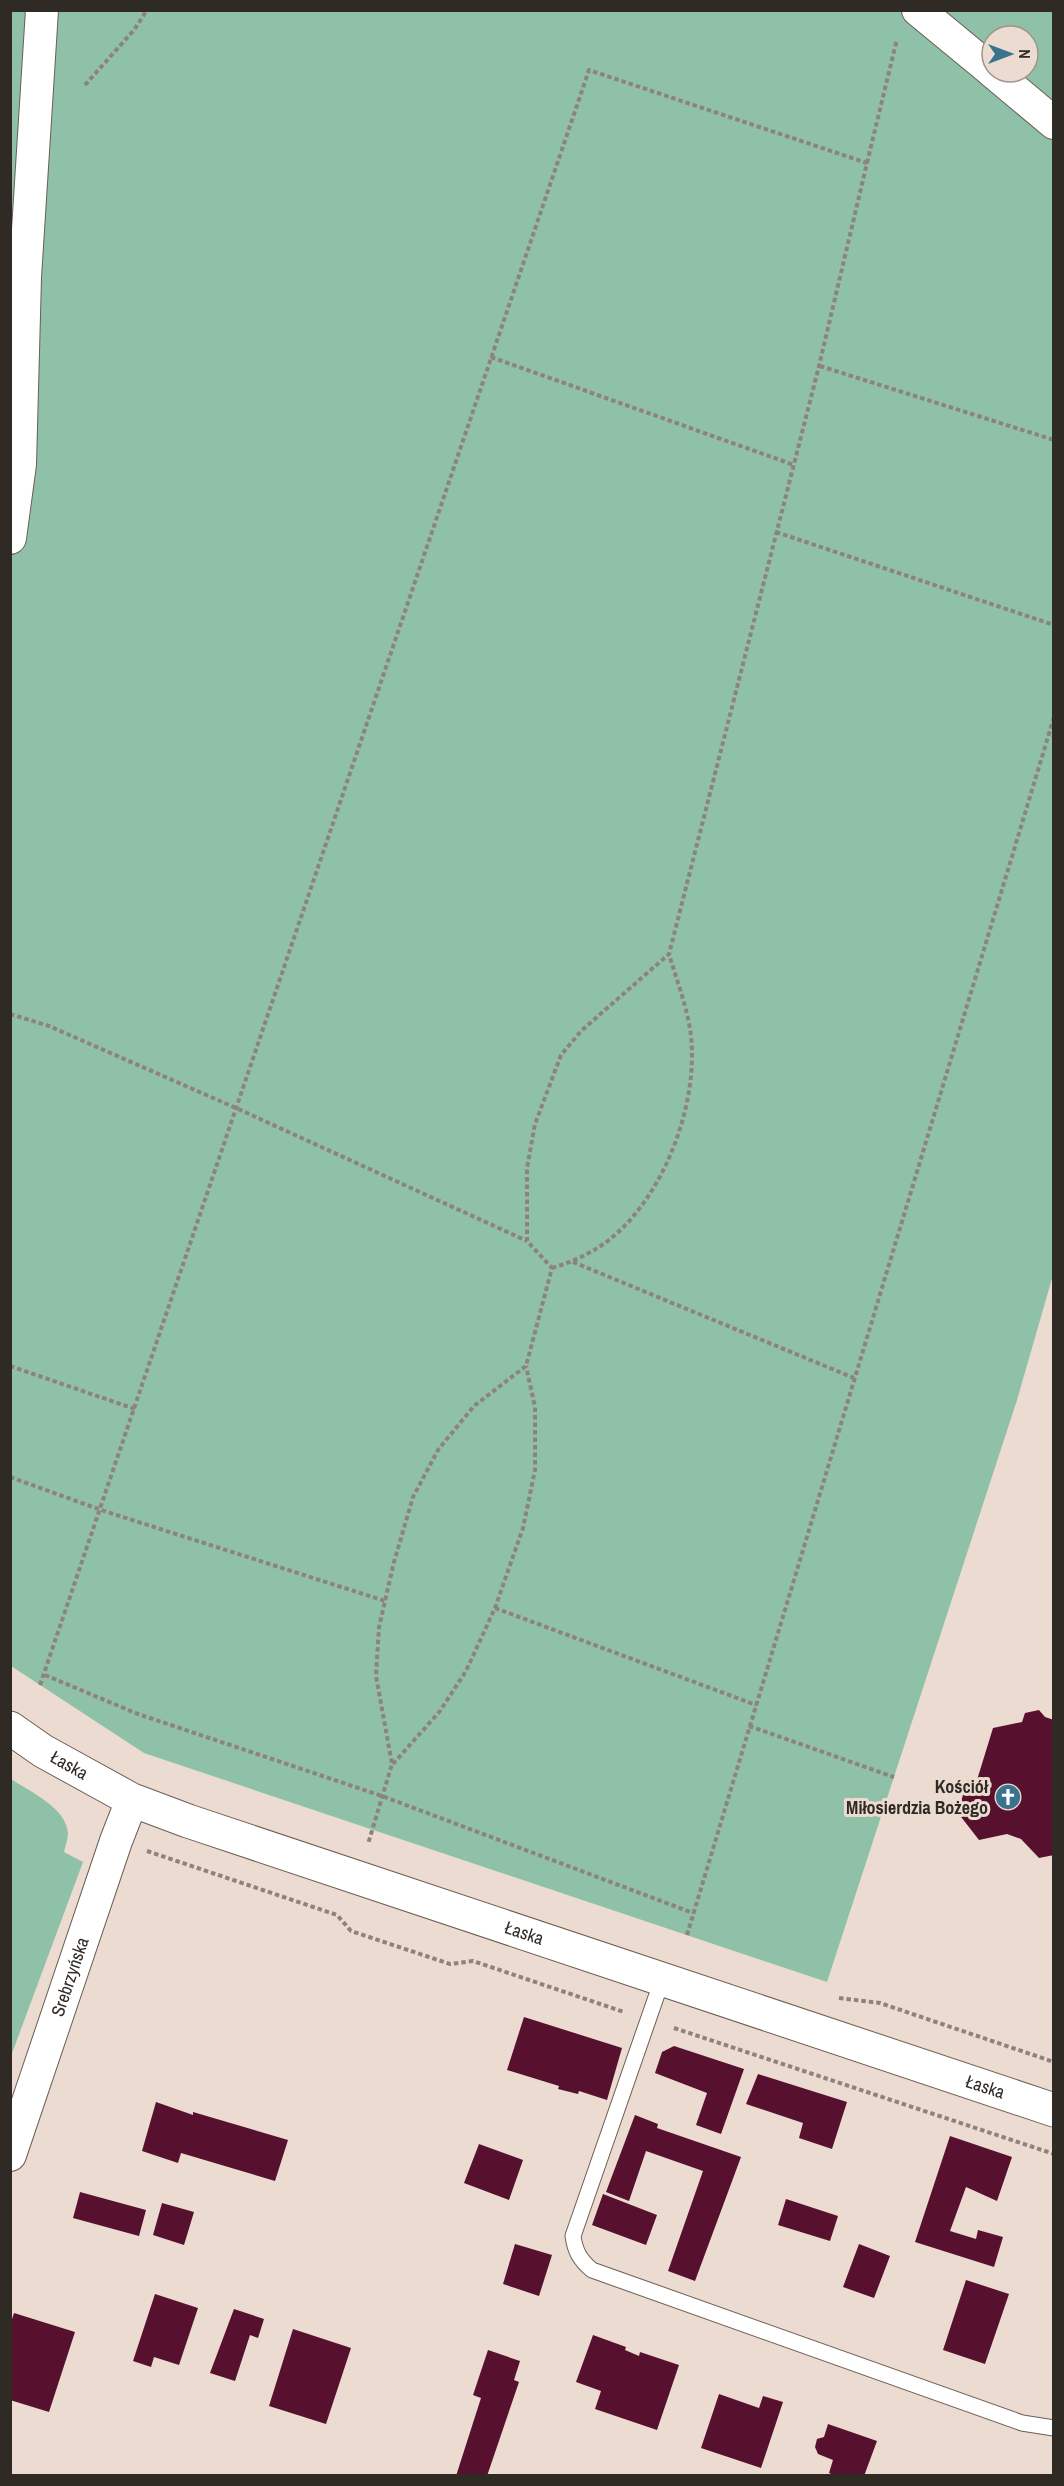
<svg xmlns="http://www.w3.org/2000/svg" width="1064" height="2486" font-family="'Archivo Narrow',sans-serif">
<rect width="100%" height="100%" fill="#ebdbd0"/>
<!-- green -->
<path fill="#8fc0a8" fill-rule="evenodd" d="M10,11H1053V1275L1017,1400L827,1982L144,1753L11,1666ZM992,36H1028V72H992Z
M11,1779C30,1792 66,1807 68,1833C68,1839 65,1847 64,1852L83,1862L11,2056Z"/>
<!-- building -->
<path fill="#57112f" d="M1039,1710L1045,1717L1054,1720V1855L1039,1858L1021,1839L1007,1834L979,1840L958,1813L967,1780H977L993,1728L1022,1722L1025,1713Z
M524,2017L622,2048L607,2100L579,2091L578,2094L558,2089L559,2086L507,2070Z
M674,2046L744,2069L721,2134L696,2125L707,2093L655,2073L662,2052Z
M758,2074L847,2102L832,2149L799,2138L803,2123L746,2104Z
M156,2102L193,2115V2112L288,2140L275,2181L181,2153L178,2163L142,2151Z
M635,2115L658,2124L657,2128L741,2157L695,2281L668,2271L703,2171L646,2151L629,2201L606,2192Z
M950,2136L1012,2157L997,2201L966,2187L950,2231L976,2239L978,2230L1003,2237L994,2267L915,2242Z
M479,2144L523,2160L509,2200L464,2183Z
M80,2192L146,2210L139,2236L73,2218Z
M603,2194L657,2215L646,2245L592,2225Z
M786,2199L838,2216L830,2241L778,2225Z
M162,2203L194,2212L184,2245L153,2235Z
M515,2244L552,2255L539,2296L503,2284Z
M859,2244L890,2256L874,2298L843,2287Z
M966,2280L1009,2294L985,2364L943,2350Z
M155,2294L198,2308L179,2365L154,2357L151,2367L133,2361Z
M234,2309L264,2319L258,2338L250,2335L235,2381L210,2373Z
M14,2313L75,2332L49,2412L10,2400V2325Z
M293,2329L351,2348L326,2424L269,2406Z
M593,2335L626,2347L625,2350L639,2356L640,2352L679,2365L657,2430L595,2409L601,2391L576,2382Z
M488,2350L520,2361L514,2380L519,2382L487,2476H456L481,2398L473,2395Z
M719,2394L759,2408L763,2396L783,2402L761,2468L701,2448Z
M828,2424L877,2441L864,2476H836L829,2473L833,2460L818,2454L815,2447L817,2439L824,2437Z"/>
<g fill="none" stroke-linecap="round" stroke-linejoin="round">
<!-- lane casing -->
<g stroke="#6c5e54" stroke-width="17">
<path id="lane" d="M662,1980L573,2236C575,2251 580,2260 592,2270L1022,2423L1054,2428"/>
</g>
<!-- street casing -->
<g stroke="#6c5e54" stroke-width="34">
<g id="street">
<path d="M918,10L992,71"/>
<path d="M993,72L1054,123"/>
<path d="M10,538L20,464L25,277L42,10"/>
<path id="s1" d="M10,2155L116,1841L132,1800"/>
</g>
</g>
<!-- secondary casing -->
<g stroke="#6c5e54" stroke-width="35">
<g id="secondary">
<path id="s2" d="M10,1728L43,1751L132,1800L188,1821L1054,2110"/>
</g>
</g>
<!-- path -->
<path stroke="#8e837b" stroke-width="4" stroke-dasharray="4.5 3" stroke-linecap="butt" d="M85,85L134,30L147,10
M867,163L897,39
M491,357L794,465
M820,366L1054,440
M776,532L1054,625
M10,1014L49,1026L236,1108L527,1241
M573,1262L854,1378
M552,1268C572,1262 592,1253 609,1240C665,1196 701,1099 690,1029C686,1004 676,978 669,954
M10,1366L135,1409
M10,1477L101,1510L385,1601
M495,1608L756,1705
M45,1675L138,1714L382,1796L693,1913
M40,1685L589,70L867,163L819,366L669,954L581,1031L561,1055L535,1124L527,1168V1241L552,1268L526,1366L474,1406L438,1450L413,1497L394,1562L379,1627L376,1676L392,1764L368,1844
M749,1726L894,1777
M393,1764L440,1711L466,1671L495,1608L523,1528L535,1470V1407L526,1366
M147,1851L337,1915L351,1931L450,1964L473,1961L624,2012
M687,1935L1054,717
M839,1998L880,2003L1054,2062
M674,2028L1054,2154"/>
<!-- lane -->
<use href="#lane" stroke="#fff" stroke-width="15"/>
<!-- street -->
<use href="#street" stroke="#fff" stroke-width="32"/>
<!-- secondary -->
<use href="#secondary" stroke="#fff" stroke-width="33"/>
</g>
<!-- icons -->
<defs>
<g id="church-disc" transform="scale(1.35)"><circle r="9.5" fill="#3b728d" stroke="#ebdbd0"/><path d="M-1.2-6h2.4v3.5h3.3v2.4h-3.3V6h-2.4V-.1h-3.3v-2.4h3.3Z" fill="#fff"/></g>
</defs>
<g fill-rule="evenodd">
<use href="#church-disc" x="1008" y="1797"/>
</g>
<g text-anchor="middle" stroke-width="6" stroke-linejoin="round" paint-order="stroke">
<!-- street labels -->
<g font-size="18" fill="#302a25" stroke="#ebdbd0">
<text dy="6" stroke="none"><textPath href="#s2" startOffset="70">Łaska</textPath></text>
<text dy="6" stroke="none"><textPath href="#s2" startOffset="556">Łaska</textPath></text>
<text dy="6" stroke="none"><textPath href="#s1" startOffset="188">Srebrzyńska</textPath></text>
<text dy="6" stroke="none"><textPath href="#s2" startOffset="1042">Łaska</textPath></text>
</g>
<!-- poi labels -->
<g font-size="18" font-weight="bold" fill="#302a25" stroke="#ebdbd0" text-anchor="end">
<text x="988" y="1793">Kościół<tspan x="988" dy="21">Miłosierdzia Bożego</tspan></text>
</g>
</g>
<!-- border -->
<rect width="1064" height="2486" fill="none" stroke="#302a25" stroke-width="24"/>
<!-- north arrow -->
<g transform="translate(1010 54) rotate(90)"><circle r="28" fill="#ebdbd0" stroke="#a0948c" stroke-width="1.5"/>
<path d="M0-4.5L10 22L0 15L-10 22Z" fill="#3b728d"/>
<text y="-9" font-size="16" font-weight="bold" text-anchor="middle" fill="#302a25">N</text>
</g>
</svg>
